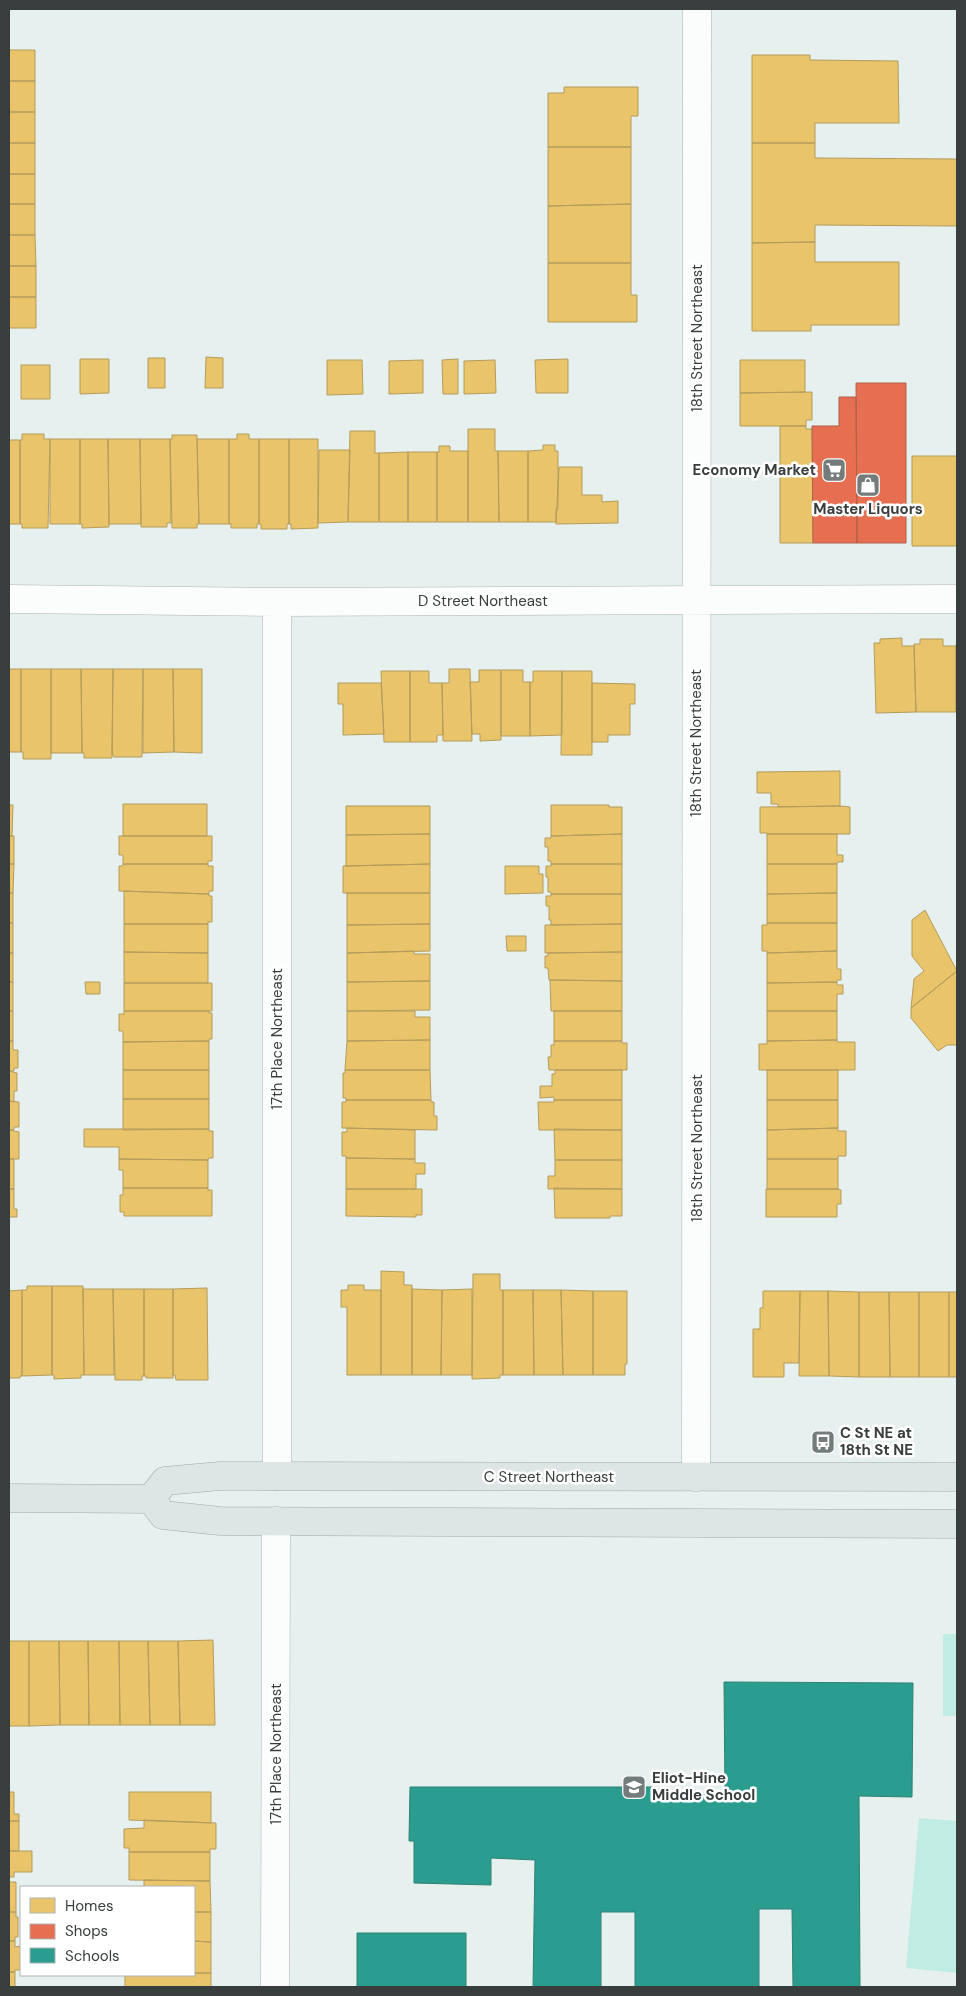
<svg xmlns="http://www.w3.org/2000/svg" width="966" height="1996" font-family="'DM Sans',sans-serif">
<rect width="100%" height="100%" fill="#e6f0ee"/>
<!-- green -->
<path fill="#c1ece4" d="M943,1634H957V1716H943Z
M919,1818L957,1821V1973L906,1968Z"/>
<!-- homes -->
<path fill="#e9c46a" stroke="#b49c5c" d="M9,50H35V81H9Z
M752,55H810V60L898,61L899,123H815V143H752Z
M9,81H35V112H9Z
M564,87H638V116H631V147H548V93H564Z
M9,112H35V143H9Z
M9,143H35V174H9Z
M752,143H815V158L957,159V226L815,225V242L752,243Z
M548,147H631V204L548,206Z
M9,174H35V204H9Z
M9,204H35V235H9Z
M631,204V263H548V206Z
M9,235H35L36,266H9Z
M815,242V262H899V325H811V331H752V243Z
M548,263H631V295H637V322H548Z
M9,266H36V297H9Z
M9,297H36V328H9Z
M206,357L223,358V388H205Z
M148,358H165V388H148Z
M80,359H109V393L80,394Z
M458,359V394H443L442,360Z
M568,359V393H536L535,360Z
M327,360H362L363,394L327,395Z
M423,360V393L389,394V361Z
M495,360L496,393L464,394V361Z
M740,360H805V392L740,393Z
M21,365H50V399H21Z
M812,392V420H806V426H740V393Z
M780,426H806V429H812L813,543H780Z
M468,429H495V451H498L499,522H468Z
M350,431H375V453H379V522H348Z
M22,434H44V439H50L48,528H22V524H20V440H22Z
M237,434H249V439H259V524H257V528H231V524H229V439H237Z
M172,435H197L199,524H197V528H172L170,439H172Z
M50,439H80V524H50Z
M80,439H108L109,527L82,528V524H80Z
M108,439H140L141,524H109Z
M140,439H170L171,523H167V527H141Z
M197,439H229V524H199Z
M259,439H289V524H287V529H261V524H259Z
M289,439H318V528L291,529V524H289Z
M9,440H20V524H9Z
M543,445H555V451H558V509H556V522H528V451L543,450Z
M439,446H450V451H468V522H437V452H439Z
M319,450H350L348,522L318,523Z
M498,451H528V522H499Z
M408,452H437V522H408Z
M408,452V522H379V453Z
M912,456H957V546H912Z
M559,467H582V495H602V502L618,501V523L556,524Z
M902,638V646H914L916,712L876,713L874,643H880V639Z
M920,639H943V646H956V712H916L914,644H920Z
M956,644H957V712H956Z
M9,669H21V752H9Z
M21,669H51V759H23V752H21Z
M51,669H81L82,753H51Z
M81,669H113L112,758H84V753H82Z
M113,669H143L142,757H114L112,753Z
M143,669H173L174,752L143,753Z
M173,669H202V753L174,752Z
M449,669H470L472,741H443L442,683H449Z
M479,670H501V740L480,741V734H472L470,682H479Z
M501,670H523V682H530V736H501Z
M381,671H410V742H384Z
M410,671H429V683H442L443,735H437V742H410Z
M533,671H562V735L530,736V682H533Z
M562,671H592V755H561Z
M338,683H381L384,734L343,735V704H338Z
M592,683L635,684V704H630V735H608V742H592Z
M840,771V806L778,807V804H771V793H757V772Z
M123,804H207V836H123Z
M9,805H13L12,836H9Z
M551,805H609V807H622V834L551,836Z
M346,806H430V834L346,835Z
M840,806L850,807V834H767V833H760V807Z
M430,834V864L346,866V835Z
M622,834V864H551V861H548V847H545V838H551V836Z
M767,834H837V855H843V862H837V864H767Z
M9,836H14V864H9Z
M119,836H212V861H208V864H123V855H119Z
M9,864H14L13,893H9Z
M123,864H208V866H213V891H209V894L119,891V866H123Z
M430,864V893H343V866Z
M551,864H622V894H551V892H548V877H546V866H551Z
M767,864H837V893L767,894Z
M505,866H539V874H543V893L505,894Z
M124,891L209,894V896H212V922H208V924H124Z
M9,893H13V923H9Z
M347,893H430V924L347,925Z
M837,893V923H767V894Z
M551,894H622V924L551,925V920H549V906H546V896H551Z
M925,910L957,971L911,1008L914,979L924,971L912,956V920Z
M9,923H13V953H9Z
M767,923H837V951L767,953V951H762V925H767Z
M124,924H208V953L124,952Z
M430,924V951L347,953V925Z
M622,924V952L545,953V925Z
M506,936H526V951H507Z
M414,951V954H430V981L347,982V953Z
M837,951V969H841V980H837V982L767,983V953Z
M124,952L208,953V983H124Z
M622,952V981L549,980L548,968H545V956H548V953Z
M9,953H13V982H9Z
M957,971V1045H947L938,1051L911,1018V1008Z
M550,980L622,981V1011H551Z
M430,981V1010L347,1011V982Z
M9,982H13V1011H9Z
M85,982H100V994H86Z
M837,982V985H843V994H837V1011H767V983Z
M124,983H212V1011H124Z
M9,1011H13V1041H9Z
M124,1011H209V1013H212V1039H209V1041L123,1042V1031H119V1014H124Z
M347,1011H415V1017H430V1040L347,1041Z
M554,1011H622V1041H554Z
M767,1011H837V1040L767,1041Z
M430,1040V1070H345L347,1041Z
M837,1040V1042H855V1070H759V1044H767V1041Z
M9,1041H13V1050H18V1068H14V1071H9Z
M209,1041V1070H123V1042Z
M554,1041H622V1043H627V1070H549L548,1057H551V1045H554Z
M123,1070H209V1099H123Z
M345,1070H430L431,1100H346V1098H343V1073H345Z
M555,1070H622V1100H554V1097L540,1098V1086H552V1074H555Z
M767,1070H838V1100H767Z
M9,1071L17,1073V1091H14V1102L9,1101Z
M123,1099H209V1129L123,1130Z
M346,1100H431V1102H434V1116H437V1130L342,1128V1102H346Z
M554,1100H622V1130H539L538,1102H554Z
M767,1100H838V1128L767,1130Z
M9,1101L19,1102V1127H14V1130H9Z
M347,1128L415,1130V1159L346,1158V1156H342V1132H347Z
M838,1128V1131H846V1156H838V1159H767V1130Z
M84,1129H209V1131H213V1158H209L208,1160L119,1159V1147H84Z
M554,1129L622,1130V1160H555Z
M9,1130L19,1132V1159H9Z
M346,1158L415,1159V1163H425V1174H416V1189H346Z
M9,1159H14V1189H9Z
M119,1159L208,1160V1188H123V1170H119Z
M767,1159H838V1189H767Z
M555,1160H622V1189H548V1176H555Z
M123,1188H208V1190H212V1216H124V1212H120V1195H123Z
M554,1188L622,1189V1216H610V1218H555Z
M9,1189H14V1209H17V1217H9Z
M346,1189H422V1215H416V1217L346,1216Z
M766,1189H838L841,1190V1204H837V1217H766Z
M381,1271L404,1272V1285H412V1375H381Z
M473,1274H500V1290H503V1375H500V1378L472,1379Z
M348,1285H364V1290H381V1375H347V1307H341V1290H348Z
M27,1286H52V1375L22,1376V1290H27Z
M52,1286H83L84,1375H81V1378L54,1379V1375H52Z
M207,1288L208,1380H176L175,1375H173V1289Z
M83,1289H113L114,1375H84Z
M113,1289H144V1376H142V1380H115Z
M144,1289H173V1378H146V1376H144Z
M412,1289L442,1290L441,1375H412Z
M472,1289V1375H441L442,1290Z
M22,1290V1376H20V1378H9V1291Z
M503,1290H533L534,1375H503Z
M533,1290H561L563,1375H534Z
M561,1290L593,1291V1375H563Z
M593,1291H627V1364H625V1375H593Z
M763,1291H800L799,1363H784V1377H753V1329H760V1308H763Z
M800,1291H828L829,1376H799Z
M828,1291L859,1292V1377L829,1376Z
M859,1292H889L890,1377H859Z
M889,1292H919V1377H890Z
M919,1292H949V1377H919Z
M949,1292H957V1377H949Z
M213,1640L215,1725H180L178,1641Z
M9,1641H29V1726H9Z
M29,1641H59L60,1725L29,1726Z
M59,1641H88L89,1725H60Z
M88,1641H119L120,1725H89Z
M119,1641H148L150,1725H120Z
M148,1641H178L180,1725H150Z
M9,1792H14V1814H19V1821H9Z
M129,1792H211V1823L129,1820Z
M144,1820L216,1823V1849H210V1852H129V1848H124V1829L144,1828Z
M9,1821H19V1851H9Z
M9,1851H32V1872H14V1877H9Z
M129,1852H210V1881L129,1880Z
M144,1880L210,1881L211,1912H194V1887H144Z
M9,1882H16V1912H9Z
M9,1912H16V1917H18V1937H15V1941H9Z
M194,1912H211V1942L194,1941Z
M9,1941H15V1947L21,1946V1970H15V1972H9Z
M194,1941L211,1942V1973H194Z
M9,1972H15V1987H9Z
M194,1973H211V1987H125V1975H194Z"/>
<!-- shops -->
<path fill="#e76f51" stroke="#b2604b" d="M856,383H906V543H857Z
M839,397H856L857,543H813L812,426H839Z"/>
<!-- schools -->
<path fill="#2a9d8f" stroke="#2e8076" d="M724,1682L913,1683L912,1797L859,1796L860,1987H867H793L792,1909H759V1987H635V1912H601V1987H533L535,1860L491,1858V1885L414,1883V1841H409L410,1787H652V1795L725,1794Z
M357,1933H466V1987H357Z"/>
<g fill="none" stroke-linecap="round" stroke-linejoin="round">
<!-- minor casing -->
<g stroke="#acb4b2" stroke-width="29">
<path id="minor" d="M9,599L277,602L957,599
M277,602V1476
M696,1477L697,9
M275,1987L276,1521"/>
</g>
<!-- primary casing -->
<g stroke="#98aaa7" stroke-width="29">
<path id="primary" d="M9,1498L151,1499
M151,1499L165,1481L220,1476L957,1477
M151,1499L163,1515L220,1521L957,1524"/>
</g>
<!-- minor -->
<use href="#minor" stroke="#fbfdfc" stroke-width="28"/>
<!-- primary -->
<use href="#primary" stroke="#dde6e4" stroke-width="28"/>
</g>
<!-- icons -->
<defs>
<g id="supermarket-square" transform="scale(1.25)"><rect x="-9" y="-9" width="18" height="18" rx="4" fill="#747c7b" stroke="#fff"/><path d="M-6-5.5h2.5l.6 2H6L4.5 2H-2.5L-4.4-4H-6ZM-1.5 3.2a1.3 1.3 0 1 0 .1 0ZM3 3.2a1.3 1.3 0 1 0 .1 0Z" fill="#fff"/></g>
<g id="shop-square" transform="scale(1.25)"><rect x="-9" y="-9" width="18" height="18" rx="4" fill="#747c7b" stroke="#fff"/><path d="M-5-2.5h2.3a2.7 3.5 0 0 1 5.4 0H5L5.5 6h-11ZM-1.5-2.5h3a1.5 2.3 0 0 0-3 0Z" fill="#fff"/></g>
<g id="bus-square" transform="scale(1.25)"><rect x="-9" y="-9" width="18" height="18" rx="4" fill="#747c7b" stroke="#fff"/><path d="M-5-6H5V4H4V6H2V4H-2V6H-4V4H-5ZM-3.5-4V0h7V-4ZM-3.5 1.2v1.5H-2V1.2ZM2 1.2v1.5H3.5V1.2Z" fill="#fff"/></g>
<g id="school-square" transform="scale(1.25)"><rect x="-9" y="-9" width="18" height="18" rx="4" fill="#747c7b" stroke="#fff"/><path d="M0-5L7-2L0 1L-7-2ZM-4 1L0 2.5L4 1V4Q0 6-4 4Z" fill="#fff"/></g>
</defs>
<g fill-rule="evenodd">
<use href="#supermarket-square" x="834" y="470"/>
<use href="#shop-square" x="868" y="485"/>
<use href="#bus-square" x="823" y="1442"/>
<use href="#school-square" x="634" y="1787"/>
</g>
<g text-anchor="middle" stroke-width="5" stroke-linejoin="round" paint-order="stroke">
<!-- street labels -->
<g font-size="15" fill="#373e3d" stroke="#fff">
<text transform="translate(697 338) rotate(-90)" y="5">18th Street Northeast</text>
<text x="483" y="606">D Street Northeast</text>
<text transform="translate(696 743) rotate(-90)" y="5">18th Street Northeast</text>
<text transform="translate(277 1039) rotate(-90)" y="5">17th Place Northeast</text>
<text transform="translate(697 1148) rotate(-90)" y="5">18th Street Northeast</text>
<text x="549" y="1482">C Street Northeast</text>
<text transform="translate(276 1754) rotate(-90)" y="5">17th Place Northeast</text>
</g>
<!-- poi labels -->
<g font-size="15" font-weight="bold" fill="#373e3d" stroke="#fff" text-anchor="start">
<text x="816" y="475" text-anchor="end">Economy Market</text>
<text x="868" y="514" text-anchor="middle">Master Liquors</text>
<text x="840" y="1438">C St NE at<tspan x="840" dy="17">18th St NE</tspan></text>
<text x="652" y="1783">Eliot-Hine<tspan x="652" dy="17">Middle School</tspan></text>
</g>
</g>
<!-- border -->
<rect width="966" height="1996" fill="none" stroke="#373e3d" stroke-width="20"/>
<!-- legend -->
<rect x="20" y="1886" width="175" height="90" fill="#ffffff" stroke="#afb2b1"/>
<rect x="30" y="1898" width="25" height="15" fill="#e9c46a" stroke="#afb2b1"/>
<text x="65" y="1911" font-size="15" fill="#373e3d">Homes</text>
<rect x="30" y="1924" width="25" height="15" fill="#e76f51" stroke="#afb2b1"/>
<text x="65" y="1936" font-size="15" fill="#373e3d">Shops</text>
<rect x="30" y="1948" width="25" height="15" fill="#2a9d8f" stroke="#afb2b1"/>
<text x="65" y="1961" font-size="15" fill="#373e3d">Schools</text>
</svg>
